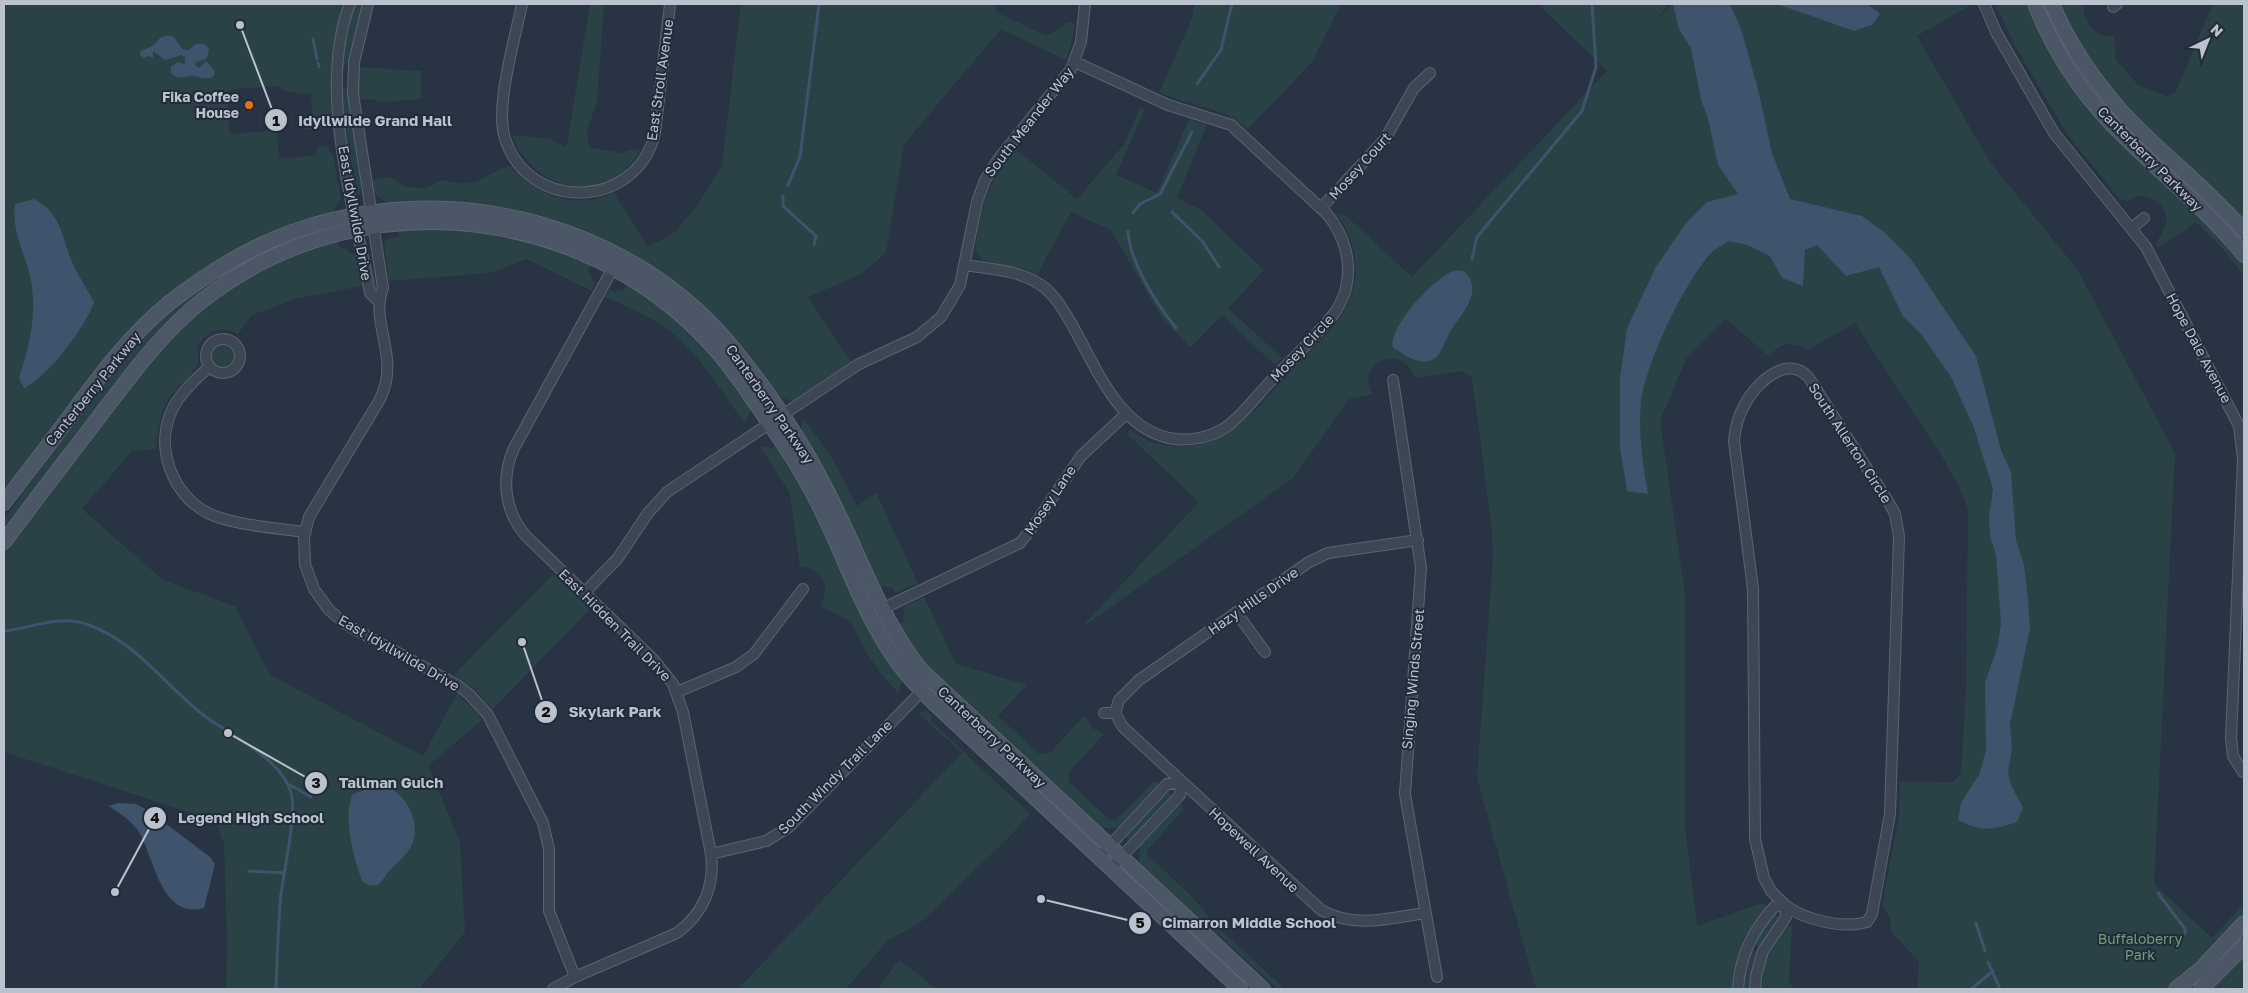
<svg xmlns="http://www.w3.org/2000/svg" width="2248" height="993" font-family="'Golos Text',sans-serif">
<rect width="100%" height="100%" fill="#283444"/>
<!-- green -->
<path fill="#2a4245" d="M4,4H344C333,43 330,80 333,121H327L325,127L305,130L304,123L313,122L311,94L288,92L277,86L232,89L227,95L230,134L277,130L279,158L316,156L317,147L328,146L329,151L333,155L341,199L334,208L335,212L270,234L110,354L4,493Z
M355,4H363L348,61L343,68L344,45Z
M590,4H604L597,102L587,131L588,144L592,148L622,153L628,150L641,149C608,207 535,194 512,135L549,139L564,147L567,144Z
M741,4H996V12L1046,36L1069,22L1075,24L1071,44L1066,60L1001,29L904,144L886,253L861,274L808,297L851,362L792,401L776,396L753,362L710,314L675,284L619,247L562,223L512,209L453,202L387,203L375,194L371,180L390,177L404,186L424,189L442,180C481,191 481,173 511,166C536,197 577,210 614,193L648,247L675,232L699,203L722,165Z
M1194,4H1341L1312,62L1248,129L1228,115L1159,93L1193,16Z
M1538,4H1670L1638,39L1672,4H1972L1917,36L1990,162L2077,269L2175,453L2154,884L2212,938L2244,904V916L2207,956L2168,989H1917L1919,962L1891,931L1890,917L1882,906L1899,815L1900,781L1953,782L1961,773L1966,691L1968,509L1960,488L1940,453L1855,323L1808,350C1794,341 1779,341 1770,357L1726,319L1686,359L1660,421L1685,594V827L1697,926L1763,903L1767,906L1745,937L1739,953L1733,989H1536L1477,778L1493,557L1491,522L1472,378L1463,371L1415,378C1403,342 1355,360 1372,394L1349,399L1293,478L1080,629L1199,502L1127,434L1130,429C1141,439 1157,445 1172,446C1229,452 1263,401 1297,364C1316,345 1340,325 1350,299C1361,270 1355,238 1336,213L1345,215L1412,277L1607,71Z
M1995,4H2030L2062,66L2226,240L2244,263V276L2221,247L2196,222L2158,248C2155,239 2163,235 2165,226C2170,211 2157,196 2141,196C2136,197 2131,200 2126,201L2119,198L2067,134L2017,49Z
M2040,4H2048L2073,54L2244,238V247C2183,187 2116,130 2068,58C2057,42 2049,22 2040,4Z
M2058,4H2084C2082,21 2096,39 2114,36L2116,60L2138,85L2168,97L2176,91L2213,4H2244V224L2128,111L2084,52Z
M359,67L421,71V99L381,102L372,99L358,100Z
M345,87L348,89L350,114L362,186L358,196L344,122L342,89Z
M1140,108L1145,109L1116,175L1157,193L1189,119L1207,124L1177,198L1201,210L1264,270L1228,308L1282,358L1275,365L1222,315L1191,347L1163,320L1111,230L1071,212L1037,275L1025,269L983,261L975,250C983,201 985,189 1015,149L1077,199L1125,143Z
M418,228C483,231 530,237 590,265L588,271L592,279L596,282L592,291L527,259L490,273L389,281L384,240L399,237V230Z
M337,241L339,247L347,249L350,254L356,253L362,286L299,298L252,315L238,334C221,325 204,331 197,349C205,371 177,383 168,400C159,415 157,432 156,449L132,451L82,509L163,580L235,606L270,675L423,756L457,694L476,711L482,720L428,766L460,842L465,932L421,987L423,989H226L227,941L224,844L216,821L4,752V552L153,358C190,319 229,283 279,261C298,253 318,247 337,241Z
M285,242L195,302L4,536V519L35,477L68,424L116,363L166,312L239,261Z
M367,243L377,290L375,292L365,244Z
M628,284C642,295 658,305 672,316C704,341 731,377 752,411L749,414L745,424C723,393 698,352 667,329C649,316 625,305 605,297L609,289L615,292L623,290Z
M209 356a13 13 0 1 1 26 0a13 13 0 1 1-26 0Z
M804,419L831,456L857,506L876,493L918,583L895,593L893,588L884,586L880,588L832,485L798,430L801,428Z
M764,446L772,448L775,446L811,504L872,635L904,681L900,684L899,694L881,674L865,650L851,622L820,606C831,588 823,566 800,567L790,493L760,447Z
M553,574L590,609L492,710L475,689L454,675Z
M924,597L956,664L1027,685L998,716L1039,754L1050,753L1085,715L1092,728L1104,734L1069,772V782L1110,820H1116L1154,781L1159,784L1119,828H1097L932,672L897,625L904,621L903,617L905,612L903,607Z
M926,711L932,716L931,721L1030,814L1009,837L921,922L888,940L846,989H738L962,753L918,713Z
M1166,792L1170,793L1171,797L1131,840L1127,839L1126,835Z
M1179,803L1184,809L1147,850V854L1192,897L1222,931L1285,989H1277L1219,935L1210,933L1140,868L1139,846Z
M1773,915H1777L1779,919L1760,946H1757L1755,942Z
M1790,924L1792,926L1789,982L1795,989H1761C1761,965 1771,940 1790,924Z
M2244,930V939L2194,989H2184Z
M1753,950L1757,952L1750,989H1743L1745,970Z
M2244,952V987L2207,989Z
M899,960L937,989H877Z"/>
<!-- water -->
<path fill="#3f536c" d="M1673,4H1730L1741,29L1758,89L1772,153L1790,199L1862,216L1884,232L1910,258L1976,356L2001,450L2011,472L2016,540L2024,565L2028,598L2030,628L2010,725L2012,749L2008,772L2010,783L2023,808L2017,822C1992,830 1981,832 1958,820L1961,803L1980,773L1986,750L1985,683L1998,645L2001,623L1996,555L1990,536L1989,518L1993,489L1974,428L1951,377L1922,335L1903,316L1879,267L1846,276L1817,245L1805,250L1803,286L1782,278L1770,256L1747,245L1729,241C1723,245 1714,249 1710,254C1683,286 1646,362 1641,402C1638,433 1643,464 1648,494L1627,491L1620,447V379L1627,328L1656,267L1686,223L1707,202L1738,194L1718,165L1708,118L1701,100L1691,48L1679,29Z
M1777,4H1867L1880,14L1872,25L1854,31Z
M168,35L174,37L183,50H189L195,44H205L209,49L208,56L204,60L196,62L195,65L199,68L206,61L215,71L214,76C206,81 201,77 194,76C186,74 181,83 171,73V67L178,62L185,64V57L181,55L165,60L153,51V58L149,56L144,58L140,55L141,51L154,45L160,38Z
M34,199C63,215 61,237 73,264C79,277 87,289 94,302C88,324 46,379 24,388L19,378C31,342 39,305 28,268C21,246 12,228 15,204Z
M1456,270L1464,271C1486,292 1459,315 1449,334C1444,343 1440,359 1429,361C1416,364 1404,354 1393,348C1388,327 1435,276 1456,270Z
M381,784C403,790 419,816 414,839C411,851 399,862 390,870C386,874 382,883 377,885C372,887 367,884 363,882C354,863 342,813 353,794Z
M118,803L136,804L149,811L210,857L215,864L204,908C159,920 154,853 137,829C130,820 119,813 109,806Z"/>
<g fill="none" stroke-linecap="round" stroke-linejoin="round">
<!-- stream -->
<path stroke="#3f536c" stroke-width="3" d="M313,39L317,59
M318,63L319,67
M1197,84L1221,50L1232,4
M788,185L800,157L819,4
M783,196V206L816,236L814,245
M1172,212L1203,242L1219,267
M1133,213L1140,204L1160,194L1192,132
M1128,231C1130,263 1156,303 1176,328
M1472,259L1477,237L1582,111L1596,67L1592,4
M4,631C33,628 60,614 89,625C136,642 164,684 202,714C229,735 282,758 291,793C297,811 284,872 281,894C278,926 277,958 276,989
M290,785L311,797
M249,871L284,873
M2158,893L2185,929V934
M1976,923L1985,951
M1988,962L2000,989
M1971,989L1993,971"/>
<!-- street casing -->
<g stroke="#5b6471" stroke-width="12">
<path id="street" d="M350,4C317,88 354,206 370,293L378,301
M368,4L354,62L353,94L383,288C369,324 402,358 379,401L309,517L304,537L305,564L314,589L329,610L347,625L457,685L469,694L488,715L543,823L549,849V911L575,977
M522,4C515,39 496,102 504,135C525,213 637,211 655,133L670,4
M1984,4L1996,32L2054,133L2146,247L2239,426L2243,459L2231,738L2233,756L2243,772
M2113,7L2117,4
M1321,208L1385,139L1414,88L1430,73
M2132,228L2144,218
M965,265C990,269 1019,270 1041,285C1055,295 1063,309 1071,323C1096,366 1119,432 1175,439C1192,441 1211,437 1226,427C1242,416 1255,398 1268,384C1290,361 1313,340 1333,315C1338,309 1342,300 1345,292C1353,264 1345,236 1327,214L1231,125L1168,105L1075,62
M206 356a17 17 0 1 1 34 0a17 17 0 1 1-34 0Z
M209,367C195,380 180,393 172,410C154,448 173,497 210,514C233,525 278,528 304,532
M1393,380L1421,568L1405,794L1437,977
M1418,540L1328,553L1309,562L1139,680L1119,700L1115,713L1123,727L1321,910C1355,929 1389,918 1425,913
M584,593L618,558L648,513L667,492L859,364L917,337L941,317L960,285L977,202L985,180L999,158L1071,69L1081,42L1085,4
M882,609L1020,543L1035,524L1081,456L1126,414
M1236,612L1265,652
M677,692L736,667L754,654L803,589
M1104,713H1115
M711,854L766,841L789,827L922,691
M1099,857L1167,784L1181,782L1180,795L1111,868
M553,989L575,977L677,933C703,914 715,886 711,854L683,712L673,684L654,660L525,535C504,510 501,477 514,448L613,268
M1738,989C1740,956 1752,932 1774,907L1785,905C1804,920 1843,929 1867,922L1872,914L1890,814L1899,536L1895,514L1888,501L1809,378C1788,353 1756,383 1745,404C1738,416 1735,428 1734,441L1753,589L1755,839L1764,878L1771,891L1785,905L1786,917L1763,951L1756,976L1755,989"/>
</g>
<!-- secondary casing -->
<g stroke="#5b6471" stroke-width="16">
<path id="secondary" d="M2035,4C2052,46 2077,87 2108,120C2152,167 2204,205 2244,255
M2052,4C2069,44 2094,81 2123,113C2161,154 2207,188 2244,231
M4,503C27,473 50,443 73,412C102,373 131,334 169,303C209,272 252,245 301,229C454,178 634,224 736,352C774,399 809,453 835,507C862,562 882,620 920,669L1263,989
M4,542C35,500 67,459 99,417C131,375 161,333 203,300C370,169 620,208 741,382C768,421 797,461 818,503C842,550 858,600 886,645C899,667 917,687 936,705L1240,989
M2176,989L2201,969L2244,923
M2201,989L2244,946"/>
</g>
<!-- street -->
<use href="#street" stroke="#3d4653" stroke-width="10"/>
<!-- secondary -->
<use href="#secondary" stroke="#4b5666" stroke-width="14"/>
</g>
<!-- markers -->
<circle fill="#e8710a" stroke="#212b39" stroke-width="2" cx="249" cy="105" r="5"/>
<g text-anchor="middle" stroke-width="4" stroke-linejoin="round" paint-order="stroke">
<!-- street labels -->
<g font-size="14" fill="#bac2cd" stroke="#212b39">
<text transform="translate(660 80) rotate(-82)" y="5">East Stroll Avenue</text>
<text transform="translate(1029 122) rotate(-52)" y="5">South Meander Way</text>
<text transform="translate(2150 159) rotate(45)" y="5">Canterberry Parkway</text>
<text transform="translate(1360 166) rotate(-48)" y="5">Mosey Court</text>
<text transform="translate(355 213) rotate(80)" y="5">East Idyllwilde Drive</text>
<text transform="translate(1302 348) rotate(-47)" y="5">Mosey Circle</text>
<text transform="translate(2199 348) rotate(62)" y="5">Hope Dale Avenue</text>
<text transform="translate(93 389) rotate(-51)" y="5">Canterberry Parkway</text>
<text transform="translate(770 404) rotate(55)" y="5">Canterberry Parkway</text>
<text transform="translate(1850 443) rotate(57)" y="5">South Allerton Circle</text>
<text transform="translate(1050 500) rotate(-56)" y="5">Mosey Lane</text>
<text transform="translate(1253 601) rotate(-35)" y="5">Hazy Hills Drive</text>
<text transform="translate(615 625) rotate(45)" y="5">East Hidden Trail Drive</text>
<text transform="translate(399 653) rotate(30)" y="5">East Idyllwilde Drive</text>
<text transform="translate(1413 679) rotate(-85)" y="5">Singing Winds Street</text>
<text transform="translate(992 737) rotate(43)" y="5">Canterberry Parkway</text>
<text transform="translate(835 777) rotate(-45)" y="5">South Windy Trail Lane</text>
<text transform="translate(1254 850) rotate(43)" y="5">Hopewell Avenue</text>
</g>
<!-- poi labels -->
<g font-size="14" font-weight="bold" fill="#bac2cd" stroke="#212b39" text-anchor="end">
<text x="239" y="102">Fika Coffee<tspan x="239" dy="16">House</tspan></text>
</g>
<!-- park labels -->
<g font-size="14" fill="#729d7b" stroke="#212b39">
<text x="2140" y="944">Buffaloberry<tspan x="2140" dy="16">Park</tspan></text>
</g>
</g>
<!-- callouts -->
<path fill="none" stroke="#bac2cd" stroke-width="2" d="M240 25L276 120M522 642L546 712M228 733L316 783M115 892L155 818M1041 899L1140 923"/>
<g fill="#bac2cd" stroke="#212b39" stroke-width="2">
<circle cx="240" cy="25" r="5"/>
<circle cx="522" cy="642" r="5"/>
<circle cx="228" cy="733" r="5"/>
<circle cx="115" cy="892" r="5"/>
<circle cx="1041" cy="899" r="5"/>
<circle cx="276" cy="120" r="12"/>
<circle cx="546" cy="712" r="12"/>
<circle cx="316" cy="783" r="12"/>
<circle cx="155" cy="818" r="12"/>
<circle cx="1140" cy="923" r="12"/>
</g>
<g font-size="15" text-anchor="middle" font-weight="bold" fill="#111">
<text x="276" y="126">1</text>
<text x="546" y="717">2</text>
<text x="316" y="788">3</text>
<text x="155" y="823">4</text>
<text x="1140" y="928">5</text>
</g>
<g font-size="15" text-anchor="middle" font-weight="bold" fill="#bac2cd" stroke="#212b39" stroke-width="4" stroke-linejoin="round" paint-order="stroke">
<text x="375" y="126">Idyllwilde Grand Hall</text>
<text x="615" y="717">Skylark Park</text>
<text x="391" y="788">Tallman Gulch</text>
<text x="251" y="823">Legend High School</text>
<text x="1249" y="928">Cimarron Middle School</text>
</g>
<!-- border -->
<rect width="2248" height="993" fill="none" stroke="#bac2cd" stroke-width="10"/>
<!-- north arrow -->
<g transform="translate(2208 40) rotate(43)" stroke="#212b39" stroke-width="4" paint-order="stroke">
<path d="M0-4L9 19L0 12L-9 19Z" fill="#bac2cd"/>
<text y="-8" font-size="14" font-weight="bold" text-anchor="middle" fill="#bac2cd">N</text>
</g>
</svg>
